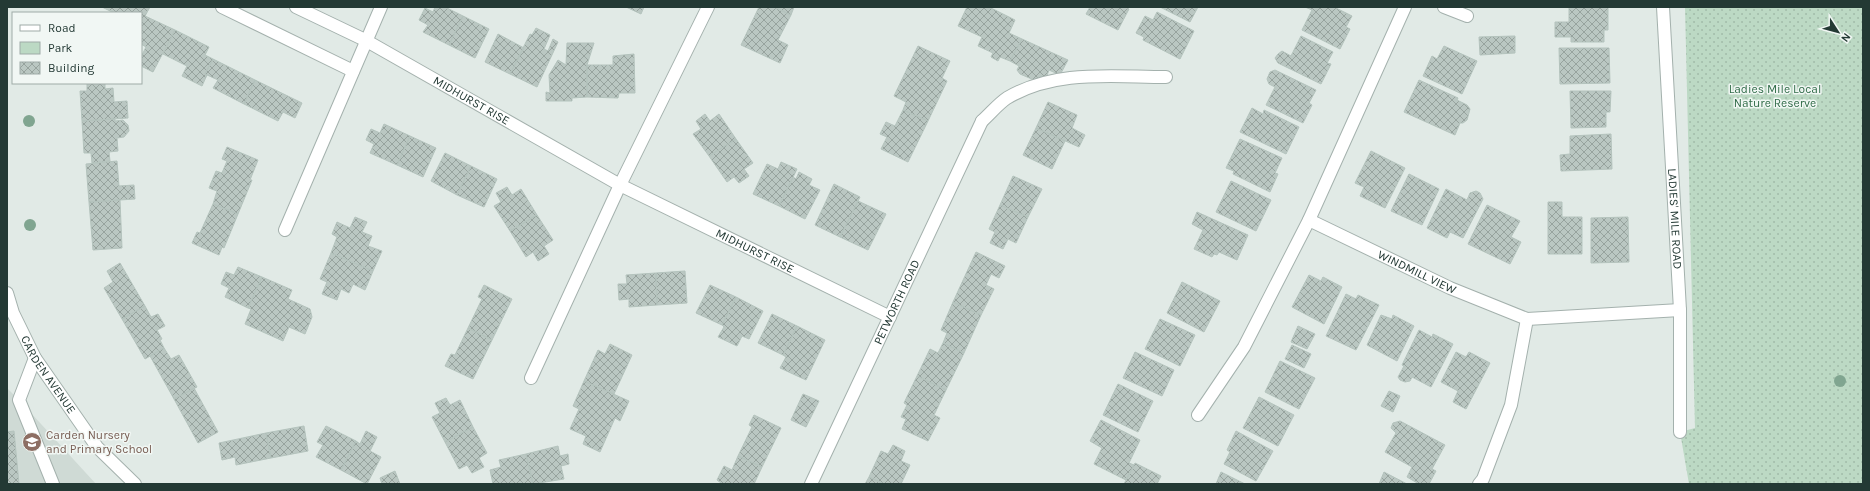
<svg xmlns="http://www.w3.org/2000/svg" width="1870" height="491" font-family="Karla,sans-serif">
<defs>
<pattern id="green-dots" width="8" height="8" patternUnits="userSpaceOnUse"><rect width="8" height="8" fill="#bcd9c4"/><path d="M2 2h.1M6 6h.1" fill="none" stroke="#a1bba9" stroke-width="1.8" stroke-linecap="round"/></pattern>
<pattern id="building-cross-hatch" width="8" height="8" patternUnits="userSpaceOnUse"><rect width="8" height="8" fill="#bac7c2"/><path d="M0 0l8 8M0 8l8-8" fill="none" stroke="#97a39e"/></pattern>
</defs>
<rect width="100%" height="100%" fill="#e1eae6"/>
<!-- built -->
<path fill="#cfdad5" d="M7,388L19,400L96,484H7Z"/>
<!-- green -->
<path fill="url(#green-dots)" d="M1685,7H1863V484H1689L1680,432L1695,428Z"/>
<!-- building -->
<path fill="url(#building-cross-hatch)" stroke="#b4c3bd" d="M102,7H150L145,16L175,30L153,72L141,66V57L146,47L141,44V13H114Z
M435,7H445L463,16L449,45L423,32L428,25L419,20L425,8L433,12Z
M626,7H644L641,14Z
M759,7H774L791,15L778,40L788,45L780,63L741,45Z
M774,7H794L791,15Z
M967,7H989L1015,20L1009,33L1022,39L1010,61L1000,57L998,61L991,57L993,53L978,46L982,37L958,26Z
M1090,7H1126L1129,9L1118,30L1086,14Z
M1160,7H1198L1190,22Z
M1305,7H1334L1352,16L1346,27L1350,29L1340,49L1302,30L1312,10Z
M1569,7H1608V30H1604V42H1571V37H1555V22H1569Z
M1157,12L1194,31L1180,59L1143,40L1144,37L1136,33L1145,16L1153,20Z
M463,16L489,29L475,58L449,45Z
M536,28L550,35L544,49L548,51L553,39L558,42L537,87L510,74L530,34L532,35Z
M175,30L209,47L205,55L213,59L205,74L207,75L202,86L182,76L187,66L163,54Z
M498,34L524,48L510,74L485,62Z
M1301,36L1333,52L1327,63L1331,64L1321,84L1278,63L1275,58L1278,54L1282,51L1291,56Z
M1515,36V53L1480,55L1479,37Z
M1022,39L1068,60L1060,75L1049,70L1046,78L1042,76L1034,80L1020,74L1017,70L1019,66L1010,61Z
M567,43H594L587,65V97L572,98V101H546V92L550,93L549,75L558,60L566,65Z
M918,46L950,61L942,78L947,81L928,121L903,110L906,102L894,96Z
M1444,46L1477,61L1462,94L1423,76L1432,56L1437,59Z
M1559,48H1609L1610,83L1560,84Z
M634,54L635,93H619L618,98L587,97V65H613V56Z
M213,59L255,80L244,104L213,88L218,80L205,74Z
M1275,70L1316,90L1309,103L1312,105L1303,123L1266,105L1275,87L1269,84L1267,79L1270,72Z
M255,80L302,103L295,118L283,112L278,121L244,104Z
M1419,80L1458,98L1457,100L1467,105L1470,109L1467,120L1463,123H1460L1455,135L1404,112Z
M87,83H105V89L113,88L114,102L127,101L128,118L82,121L80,91H87Z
M1570,91H1611L1610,112H1606V127L1571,128Z
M1048,102L1077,115L1072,128L1085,135L1079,147L1036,128Z
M1252,108L1263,114L1264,110L1299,127L1286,154L1240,132Z
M903,110L928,121L908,162L881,149L887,137L880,134L886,122L895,126Z
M705,114L710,121L719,114L736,139L709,156L693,134L701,129L696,121Z
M115,119V121L123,120L128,125L129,131L124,137L117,138L118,151L109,152L110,161L92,163L91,153H84L82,121Z
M384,124L410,136L397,165L370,153L374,144L366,140L371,129L380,133Z
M1036,128L1065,141L1052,169L1023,155Z
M1611,134L1612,169L1561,171L1560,155L1570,154V136Z
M410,136L436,148L423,177L397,165Z
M736,139L753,163L744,169L749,176L739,183L734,177L727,182L709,156Z
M1240,139L1282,158L1275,173L1278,174L1270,192L1233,174L1234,171L1226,168Z
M227,147L258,160L250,180H252L238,214L213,204L217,191L209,188L216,171L222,173L227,161L222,159Z
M1371,151L1405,168L1385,208L1360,196L1364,187L1355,183Z
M445,153L471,166L457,195L431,181Z
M117,161L119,186L134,185L135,199L89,202L86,164Z
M781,162L797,169L779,206L753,194L767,164L778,169Z
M471,166L497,179L484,207L457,195Z
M799,172L812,179L809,185L820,190L805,219L779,206L793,177L796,179Z
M1409,174L1439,189L1422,225L1391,211Z
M1013,176L1042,189L1028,217L1000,205Z
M1231,181L1271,200L1256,231L1216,212Z
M834,184L860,197L840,237L815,225Z
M507,187L512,195L521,189L537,215L510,231L494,206L501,202L496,193Z
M1446,189L1467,200L1470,193L1476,191L1480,193L1483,199L1463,238L1450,232L1447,238L1427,228Z
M120,200L122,248L93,250L89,202Z
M858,201L886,214L868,250L840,237Z
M1548,202H1562V217H1582V254H1548Z
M213,204L238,214L224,248L222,247L219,255L192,243L197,232L200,233Z
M1000,205L1028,217L1016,243L1008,239L1003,249L990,243L995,232L989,229Z
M1487,205L1520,221L1511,237L1521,242L1510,264L1468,244Z
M1197,212L1248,235L1237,260L1219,252L1217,255L1214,254L1212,257L1194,249L1203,230L1192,224Z
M537,215L553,240L544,246L549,254L538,261L533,252L526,257L510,231Z
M355,217L367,222L362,232L372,236L368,246L382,251L373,271L331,253L337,237L332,234L337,222L350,228Z
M1628,217L1629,262L1591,263V218Z
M976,252L1005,266L999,278L991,274L986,285L994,289L981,315L953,302Z
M331,253L373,271L365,290L353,284L349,293L341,289L337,300L322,294L327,282L320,279Z
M120,263L145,306L122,319L104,288L113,282L107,271Z
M238,267L262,277L248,308L225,297L229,288L221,284L226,272L234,275Z
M685,271L687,303L657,305L656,273Z
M656,273L657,305L629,307V299L619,300L618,284H627L626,275Z
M1309,275L1321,281L1323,277L1342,287L1324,324L1292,307Z
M262,277L292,290L288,299L310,309L312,317L305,334L289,327L283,341L245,324L251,309L248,308Z
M1182,282L1220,301L1204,332L1167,313Z
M484,285L512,299L492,340L468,328L482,299L478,297Z
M710,285L736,297L722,325L696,313Z
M1346,294L1356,299L1358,295L1379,305L1356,350L1326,336Z
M736,297L763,311L749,339L742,336L737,346L718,337L724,327L722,325Z
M953,302L981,315L964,353L943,343L947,333L941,330Z
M145,306L151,317L158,314L165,326L157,330L162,339L160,340L164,348L145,359L122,319Z
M772,314L797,326L783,355L758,343Z
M1381,315L1392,319L1393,315L1414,326L1397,361L1367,345Z
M1160,319L1195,335L1180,366L1145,349Z
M797,326L825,340L806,380L780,368L786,357L783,355Z
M1298,326L1315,334L1307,349L1291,342Z
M468,328L492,340L473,379L445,366L451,354L455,355Z
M1419,330L1432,337L1433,334L1453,344L1431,387L1412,377L1410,381L1405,382L1400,380L1398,377L1404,366L1402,365Z
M943,343L964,353L946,390L917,376L930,349L938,353Z
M610,344L632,355L614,394L584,381L598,350L605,354Z
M1292,345L1311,354L1304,368L1285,359Z
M164,348L171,359L179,355L197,387L174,399L150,356Z
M1135,352L1174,370L1162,396L1123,378Z
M1456,352L1466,357L1469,352L1490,363L1466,409L1453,402L1458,391L1441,382Z
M1280,361L1315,378L1299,409L1265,392Z
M917,376L946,390L934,415L940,418L928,441L902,429L906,419L901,417L907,405L904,403Z
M584,381L629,401L620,421L615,418L600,452L583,444L586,436L570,429L579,409L573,406Z
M1118,384L1153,401L1138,432L1103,415Z
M194,388L218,432L198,443L174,399Z
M1389,391L1400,396L1393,412L1381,406Z
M803,394L819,401L806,427L791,420Z
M1259,397L1294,415L1278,446L1243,428Z
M446,398L450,405L460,400L473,427L445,442L432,417L440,413L435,403Z
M754,415L781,428L762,467L738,456L752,427L749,425Z
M1101,420L1140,440L1129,463L1134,465L1126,480L1094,464L1102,448L1090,441Z
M1400,421L1445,445L1432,469L1436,471L1429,484H1419L1407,477L1412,467L1385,452L1396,433L1391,428L1393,423Z
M304,426L308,451L271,458L266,433Z
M326,426L356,441L341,470L316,457L323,445L317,442Z
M473,427L487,453L479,458L484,467L472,473L467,465L459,469L445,442Z
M14,431L19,484H7V432Z
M366,431L377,437L370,451L381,457L367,484L341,470L356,441L360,444Z
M1236,431L1273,451L1256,481L1224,464L1230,452L1227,450Z
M266,433L271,458L236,465L235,457L222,460L219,443Z
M893,445L905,451L901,461L910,465L901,484H884L869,477L881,451L888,454Z
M558,446L560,456L568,454L569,464L561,466L564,479L533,484L526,454Z
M526,454L533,484H493L490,470L501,467L499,460Z
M738,456L762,467L754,484H721V483L717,480L724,466L732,470Z
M1135,463L1161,476L1157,484H1124Z
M395,471L400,484H382L380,478Z
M1221,472L1245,484H1216Z
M1384,472L1407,484H1379Z
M869,477L884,484H865Z"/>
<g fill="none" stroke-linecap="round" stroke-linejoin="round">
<!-- service casing -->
<g stroke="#a4b1ad" stroke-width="14">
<path id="service" d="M982,121C990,114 998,104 1007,98C1056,69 1112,77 1166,77
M35,358L19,400L53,484"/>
</g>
<!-- minor casing -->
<g stroke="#a4b1ad" stroke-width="14">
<g id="minor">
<path d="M222,7L353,71"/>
<path id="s1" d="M296,7L365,40L620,185L890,317"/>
<path d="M1444,7L1467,16"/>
<path id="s2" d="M1663,7L1680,310V432"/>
<path id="s3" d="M1309,220L1450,288L1527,319L1680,310"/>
<path d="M285,230L381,7"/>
<path d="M531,378L620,185L708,7"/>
<path d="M1198,415L1244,347L1309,220L1405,7"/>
<path id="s4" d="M811,484L982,121"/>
<path d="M1479,484L1483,479L1511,405L1527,319"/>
</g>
</g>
<!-- tertiary casing -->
<g stroke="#a4b1ad" stroke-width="14">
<g id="tertiary">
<path id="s5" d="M7,293L13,313L35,358L97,447L135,484"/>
</g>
</g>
<!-- service -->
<use href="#service" stroke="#fff" stroke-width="12"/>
<!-- minor -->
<use href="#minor" stroke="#fff" stroke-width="12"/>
<!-- tertiary -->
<use href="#tertiary" stroke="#fff" stroke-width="12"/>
</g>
<!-- trees -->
<g fill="#80a590">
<circle cx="29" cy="121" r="6"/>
<circle cx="30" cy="225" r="6"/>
<circle cx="1840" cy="381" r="6"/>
</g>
<!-- icons -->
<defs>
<g id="school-disc" transform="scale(1)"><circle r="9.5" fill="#8d6e63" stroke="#f1f7f4"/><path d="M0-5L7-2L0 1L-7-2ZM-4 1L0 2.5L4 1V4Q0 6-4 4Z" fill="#fff"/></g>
</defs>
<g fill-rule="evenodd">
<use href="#school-disc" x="32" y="442"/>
</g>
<g text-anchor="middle" stroke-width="3" stroke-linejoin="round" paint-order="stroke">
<!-- park labels -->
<g font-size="12" fill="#316c49" stroke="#f1f7f4">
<text x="1775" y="93">Ladies Mile Local<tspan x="1775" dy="14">Nature Reserve</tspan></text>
</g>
<!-- street labels -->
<g font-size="12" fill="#233934" stroke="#f1f7f4">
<text dy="4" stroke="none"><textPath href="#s1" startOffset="199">MIDHURST RISE</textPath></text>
<text dy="4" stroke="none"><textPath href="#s2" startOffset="212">LADIES' MILE ROAD</textPath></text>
<text dy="4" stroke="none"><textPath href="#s1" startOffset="520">MIDHURST RISE</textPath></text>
<text dy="4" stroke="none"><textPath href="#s3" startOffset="120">WINDMILL VIEW</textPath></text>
<text dy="4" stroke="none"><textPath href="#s4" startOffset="201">PETWORTH ROAD</textPath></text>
<text dy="4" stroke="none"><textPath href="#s5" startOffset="92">CARDEN AVENUE</textPath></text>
</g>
<!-- education labels -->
<g font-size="12" fill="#785e54" stroke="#f1f7f4" text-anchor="start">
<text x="46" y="439">Carden Nursery<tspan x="46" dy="14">and Primary School</tspan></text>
</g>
</g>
<!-- border -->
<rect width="1870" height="491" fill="none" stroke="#233934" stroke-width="16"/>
<!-- legend -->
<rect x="12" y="12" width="130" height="72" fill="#f1f7f4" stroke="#9faba7"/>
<rect x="20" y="25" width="20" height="6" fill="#ffffff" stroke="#9faba7"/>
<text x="48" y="32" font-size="12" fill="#233934">Road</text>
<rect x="20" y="42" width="20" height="12" fill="#bcd9c4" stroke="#9faba7"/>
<text x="48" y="52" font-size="12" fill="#233934">Park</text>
<rect x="20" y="62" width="20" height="12" fill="url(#building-cross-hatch)" stroke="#9faba7"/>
<text x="48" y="72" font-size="12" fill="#233934">Building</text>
<!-- north arrow -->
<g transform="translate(1838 32) rotate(126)" stroke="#f1f7f4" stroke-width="3" paint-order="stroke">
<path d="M0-3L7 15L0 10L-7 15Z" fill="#233934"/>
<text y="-6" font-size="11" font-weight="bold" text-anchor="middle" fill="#233934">N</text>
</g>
</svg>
